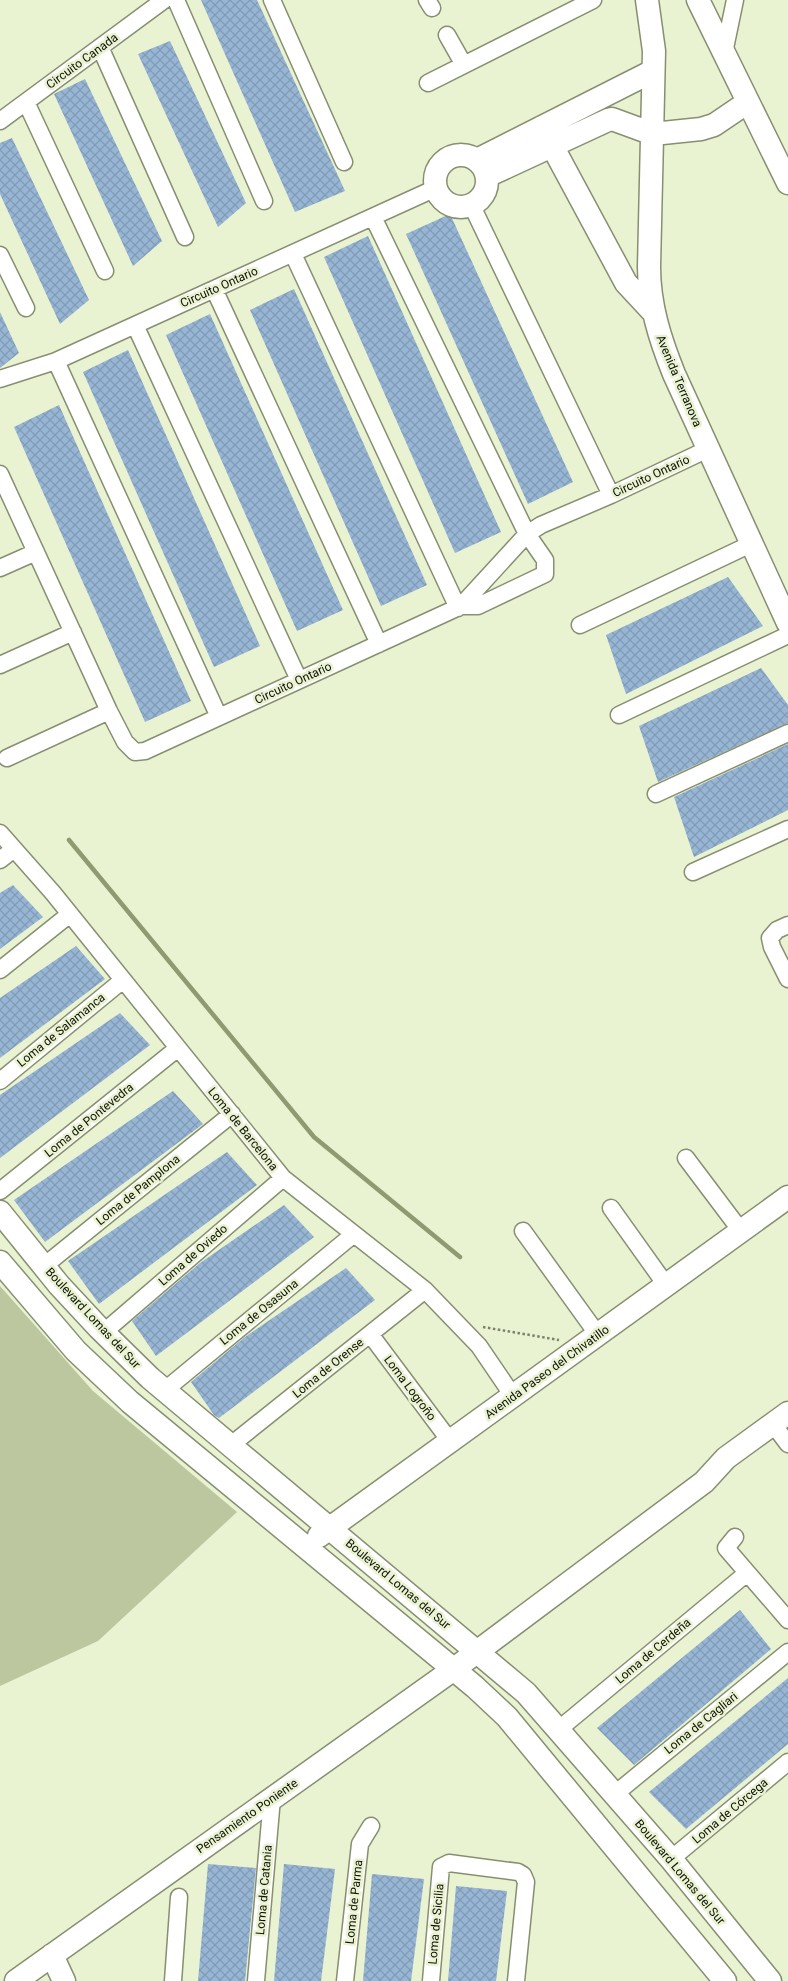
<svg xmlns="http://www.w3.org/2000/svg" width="788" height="1981" font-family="Roboto,sans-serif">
<defs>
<pattern id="building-cross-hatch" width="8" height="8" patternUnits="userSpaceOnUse" patternTransform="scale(1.25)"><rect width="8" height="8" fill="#97b5d5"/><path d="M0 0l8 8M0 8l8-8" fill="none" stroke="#819bb5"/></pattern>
</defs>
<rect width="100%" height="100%" fill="#e9f2d1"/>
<!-- garden -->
<path fill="#bdc79f" d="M0,1286L93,1391L237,1512L98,1641L0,1686Z"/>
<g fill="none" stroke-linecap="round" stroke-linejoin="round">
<!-- stream -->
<path stroke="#909a72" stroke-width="4.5" d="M69,840L314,1137L460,1257"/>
</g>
<!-- building -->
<path fill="url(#building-cross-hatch)" d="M201,0H257L345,191L295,212Z
M170,41L246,203L218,227L138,54Z
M85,79L162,241L133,266L54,94Z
M12,138L89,300L60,324L0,194V143Z
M450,214L573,482L528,504L406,234Z
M368,236L501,532L455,553L324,257Z
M294,289L427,585L381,606L250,310Z
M0,312L19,353L0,368Z
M210,314L343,610L297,631L166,335Z
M128,350L260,646L214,667L83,372Z
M59,405L191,701L145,722L14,427Z
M728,577L763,626L626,694L606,635Z
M761,668L788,705V723L658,782L639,726Z
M788,744V810L694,857L674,797Z
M13,885L43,917L0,949V893Z
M76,946L105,979L0,1058V998Z
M120,1013L150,1045L0,1158V1095Z
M173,1091L203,1124L45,1242L14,1200Z
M227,1152L257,1185L99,1304L68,1261Z
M284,1205L314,1237L156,1356L132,1321L200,1263Z
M346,1268L375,1300L219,1418L214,1415L191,1382L245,1337Z
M740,1610L771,1649L634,1765L597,1728Z
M788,1678V1744L686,1829L649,1792Z
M208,1864L256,1868L245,1981H198Z
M284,1864L335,1869L321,1981H274Z
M372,1874L424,1879L411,1981H363Z
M456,1886L507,1891L496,1981H448Z"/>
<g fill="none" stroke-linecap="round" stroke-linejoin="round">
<!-- street casing -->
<g stroke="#878f71" stroke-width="19">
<path id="street" d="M176,0L264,201
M272,0L344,162
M427,0L432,8
M447,35L464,65
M100,47L185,237
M724,53L735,0
M428,83L593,0
M26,102L105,271
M0,121L164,0
M471,204L611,495
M373,217L527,534L545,560V574L478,606H461
M293,254L458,608
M0,255L26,308
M214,289L379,644
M135,325L299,680
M56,361L219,717
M0,379L56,361L436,188
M0,474L109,711L125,742L135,752L145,751L461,606L527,534L541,525L611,495L708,449
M0,568L36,552
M580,625L751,544
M0,665L73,632
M619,715L788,635
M7,758L109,711
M656,794L788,733
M0,833L53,893L283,1178L425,1290L479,1346L513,1396
M0,860L14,849
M693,872L788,829
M788,925L777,930L770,938L772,947L788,979
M0,970L70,914
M0,1081L123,980
M686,1158L741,1231
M0,1191L178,1048
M611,1208L666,1285
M523,1231L598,1335
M44,1266L232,1114
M104,1332L283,1178
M370,1334L450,1441
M165,1390L354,1234
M773,1424L788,1444
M231,1445L425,1290
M735,1537L726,1548L788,1620
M558,1730L747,1573
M615,1794L788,1652
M671,1859L788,1762
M173,1981L179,1897
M256,1981L272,1798
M345,1981L360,1844L371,1826
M431,1981L441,1867L449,1863L518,1872L523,1875L526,1882L516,1981"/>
</g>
<!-- secondary casing -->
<g stroke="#878f71" stroke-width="25">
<path id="secondary" d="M647,0L654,51L649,267C649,305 660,339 674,374L788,623
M698,0L788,183
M542,127L626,283L653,312
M435 181a26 26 0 1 1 52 0a26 26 0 1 1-52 0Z
M477,160L653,71
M487,176L608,120L612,119L653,134L701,129L714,125L748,102
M0,1212L59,1285L99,1328L150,1378L526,1693L671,1859L770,1981
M0,1262L76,1351L130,1402L475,1687L507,1717L725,1981
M319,1536L788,1197
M52,1955L64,1981
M16,1981L454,1669L704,1482L726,1458L788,1413"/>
</g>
<!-- path -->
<path stroke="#7b816b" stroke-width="2.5" stroke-dasharray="2.5 2.5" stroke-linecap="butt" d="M483,1327L559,1340"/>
<!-- street -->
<use href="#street" stroke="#fff" stroke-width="16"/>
<!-- secondary -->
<use href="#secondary" stroke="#fff" stroke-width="22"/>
</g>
<g text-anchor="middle" stroke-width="5" stroke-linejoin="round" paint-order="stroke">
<!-- street labels -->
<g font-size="12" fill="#0d1005" stroke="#e9f2d1">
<text transform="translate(82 61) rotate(-36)" y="4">Circuito Canada</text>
<text transform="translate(219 287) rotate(-24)" y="4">Circuito Ontario</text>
<text transform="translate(679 381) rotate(67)" y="4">Avenida Terranova</text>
<text transform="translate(651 476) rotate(-25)" y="4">Circuito Ontario</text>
<text transform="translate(293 683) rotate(-25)" y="4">Circuito Ontario</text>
<text transform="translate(61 1030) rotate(-39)" y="4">Loma de Salamanca</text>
<text transform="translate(89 1120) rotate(-39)" y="4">Loma de Pontevedra</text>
<text transform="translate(243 1129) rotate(51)" y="4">Loma de Barcelona</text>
<text transform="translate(138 1190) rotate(-39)" y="4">Loma de Pamplona</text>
<text transform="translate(193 1255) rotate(-41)" y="4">Loma de Oviedo</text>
<text transform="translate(259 1312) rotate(-39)" y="4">Loma de Osasuna</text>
<text transform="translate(93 1318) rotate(47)" y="4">Boulevard Lomas del Sur</text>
<text transform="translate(328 1368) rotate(-39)" y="4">Loma de Orense</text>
<text transform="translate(547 1372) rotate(-36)" y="4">Avenida Paseo del Chivatillo</text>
<text transform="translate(410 1388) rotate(53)" y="4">Loma Logroño</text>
<text transform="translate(398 1584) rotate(40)" y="4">Boulevard Lomas del Sur</text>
<text transform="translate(653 1651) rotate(-40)" y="4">Loma de Cerdeña</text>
<text transform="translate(701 1723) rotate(-39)" y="4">Loma de Cagliari</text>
<text transform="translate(730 1811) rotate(-40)" y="4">Loma de Córcega</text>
<text transform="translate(247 1816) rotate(-35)" y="4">Pensamiento Poniente</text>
<text transform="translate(680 1872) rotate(50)" y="4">Boulevard Lomas del Sur</text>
<text transform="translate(264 1890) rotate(-85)" y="4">Loma de Catania</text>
<text transform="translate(354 1902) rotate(-84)" y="4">Loma de Parma</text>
<text transform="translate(436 1924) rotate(-85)" y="4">Loma de Sicilia</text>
</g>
</g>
</svg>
